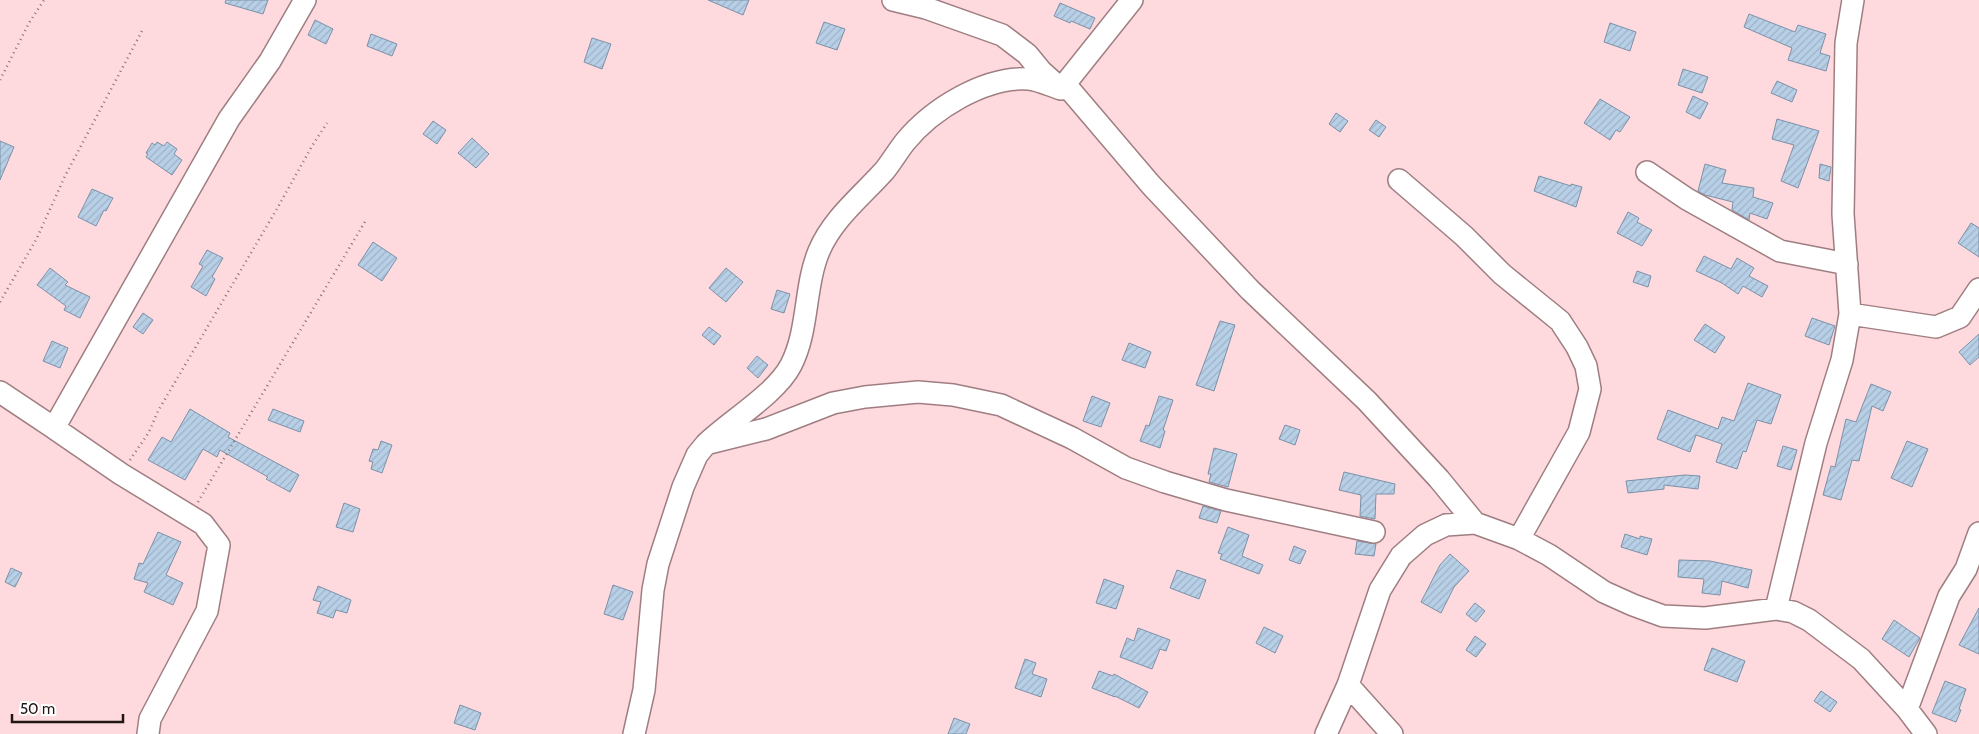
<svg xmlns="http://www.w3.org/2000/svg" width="1979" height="734" font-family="Cabin,sans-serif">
<defs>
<pattern id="building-hatch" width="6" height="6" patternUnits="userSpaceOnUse" patternTransform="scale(1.25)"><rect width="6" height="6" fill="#b8d0e7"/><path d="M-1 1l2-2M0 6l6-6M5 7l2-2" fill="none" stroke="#9eb2c5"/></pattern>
</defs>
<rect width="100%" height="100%" fill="#fed9dd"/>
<!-- building -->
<path fill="url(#building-hatch)" stroke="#7b91a8" d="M226,0H268L263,14L225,3Z
M708,0H749L743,15Z
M1060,3L1095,18L1090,29L1071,21L1070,23L1054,16Z
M1749,14L1795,32L1798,25L1826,34L1820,53L1830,56L1826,71L1788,60L1792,48L1744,27Z
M315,20L333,29L326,44L308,35Z
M824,22L845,29L837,50L816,43Z
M1610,23L1636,32L1630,51L1604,42Z
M371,34L397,44L392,56L367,46Z
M592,38L611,44L602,69L584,62Z
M1683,69L1708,77L1702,93L1678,85Z
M1777,81L1797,90L1792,102L1771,93Z
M1693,96L1708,103L1700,119L1686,112Z
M1600,99L1630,117L1620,132L1616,130L1610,140L1584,123Z
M1336,113L1348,121L1340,132L1329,124Z
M1777,119L1819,131L1798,188L1781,181L1794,145L1772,139Z
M1376,120L1386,127L1379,137L1369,130Z
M433,121L446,130L437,144L423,134Z
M472,138L489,154L476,168L458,153Z
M0,141L14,147L0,180Z
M157,142L164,146L167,142L177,149L174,154L182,160L172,175L146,157L148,154L146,153L152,143L155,145Z
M1705,164L1726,170L1722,183L1754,188L1753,197L1773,203L1767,219L1750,213L1749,220L1732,210L1733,202L1705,195L1698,191Z
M1820,164L1831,167L1829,181L1819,178Z
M1539,176L1571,186V184L1582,187L1576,207L1534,191Z
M92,189L113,198L106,211L104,210L96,226L78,217Z
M1628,212L1639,218L1637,222L1652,230L1642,246L1617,233Z
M1971,223L1979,228V257L1958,243Z
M373,242L397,258L382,281L358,265Z
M207,250L223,258L212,277L215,279L206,296L191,287L203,266L199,264Z
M1704,256L1731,269L1737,258L1754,268L1749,276L1768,286L1762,297L1743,286L1738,294L1722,283L1696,271Z
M50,268L68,282L65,285L90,297L80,318L64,310L66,306L37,285Z
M726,268L743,282L726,302L709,288Z
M1637,271L1651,276L1648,287L1633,282Z
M777,290L790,294L784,313L771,309Z
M143,313L153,320L143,334L133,327Z
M1812,318L1835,326L1829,345L1805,336Z
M1220,321L1235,325L1214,391L1196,385Z
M1705,324L1725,337L1715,353L1694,340Z
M709,327L721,336L714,345L702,335Z
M1979,334V357L1970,365L1959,352Z
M52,341L68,348L60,368L43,361Z
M1129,343L1151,352L1145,368L1122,360Z
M757,356L768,365L758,378L747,368Z
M1748,383L1781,395L1771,424L1757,420L1746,452L1743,451L1737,469L1716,462L1722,444L1696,435L1690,452L1657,439L1668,410L1718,429L1722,417L1734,421Z
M1871,384L1891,392L1883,411L1872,406L1859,461L1852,460L1841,500L1823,495L1831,466L1835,467L1846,419L1856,422Z
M1092,396L1110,403L1101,427L1083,421Z
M1159,396L1173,400L1163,430L1165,431L1160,448L1140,441L1146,425L1149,426Z
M190,409L230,433L228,437L299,475L290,492L266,479L268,477L220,450L217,457L203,449L185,480L148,460L162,437L171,442Z
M273,409L304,421L300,432L268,420Z
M1285,425L1300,430L1295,445L1279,439Z
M381,441L392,445L382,473L371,469L373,462L369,461L373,449L378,450Z
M1907,441L1928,449L1912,487L1891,478Z
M1783,446L1797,450L1791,470L1777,466Z
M1214,448L1237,454L1228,487L1209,482L1211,474H1208Z
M1344,472L1395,484L1394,494H1376L1375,519L1360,516L1361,495L1339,490Z
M1685,475L1700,476L1698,489L1664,485V489L1628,493L1626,481Z
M344,503L360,509L353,532L336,527Z
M1203,506L1221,511L1217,523L1199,518Z
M1228,527L1249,535L1242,556L1263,565L1259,574L1220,559L1222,554L1218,553Z
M158,532L181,542L166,575L183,583L173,605L144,592L148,583L134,579L139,563L143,564Z
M1625,534L1640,539V536L1652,539L1647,555L1621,547Z
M1357,541L1376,544L1374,556L1355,554Z
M1294,546L1306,551L1300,564L1289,560Z
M1450,554L1469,571L1454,587L1441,613L1421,602L1440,565Z
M1679,560L1710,561L1752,570L1748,588L1722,581L1720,595L1702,593L1704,579L1678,577Z
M11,568L22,573L15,587L5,582Z
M1177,570L1206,580L1199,599L1170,588Z
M1104,579L1124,586L1116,609L1096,603Z
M613,585L633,592L623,620L604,614Z
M318,586L351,600L347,613L336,610L333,618L317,613L321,602L313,600Z
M1475,603L1485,611L1476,622L1466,614Z
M1979,608V654L1959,645Z
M1894,620L1920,638L1909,657L1882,639Z
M1264,627L1283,636L1275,653L1256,643Z
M1138,628L1170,640L1166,651L1160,649L1152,669L1120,657L1127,638L1134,641Z
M1475,636L1486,644L1476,657L1466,650Z
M1712,648L1745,661L1737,682L1704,670Z
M1025,659L1036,663L1032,674L1047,679L1041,697L1015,688Z
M1099,671L1113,676L1114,674L1148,692L1139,708L1115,696V697L1092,688Z
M1945,681L1966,689L1959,709L1961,710L1956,722L1932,713Z
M1821,691L1837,702L1830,712L1814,701Z
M460,705L481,713L475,730L454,723Z
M954,718L970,724L966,734H948Z"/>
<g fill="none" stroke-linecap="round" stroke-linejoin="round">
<!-- minor casing -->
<g stroke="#9f7e82" stroke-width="24">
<path id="minor" d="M893,0L926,8L1002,35L1027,54L1041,71L1061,89L1065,84L1151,185L1250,290L1367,401L1439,479L1475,523
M1065,84L1132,0
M1647,172L1687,199L1780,251L1847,264
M1399,180L1464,236L1502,274L1560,321L1577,347L1586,366L1590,389L1579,432L1519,539
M1850,314L1936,327L1960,317L1979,289
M0,392L54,428L229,119L270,61L305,0
M54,428L121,474L203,524L219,545L207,611L150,719L148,734
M709,443L766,429L833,403L865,397L918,392L953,395L1001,405L1072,438L1126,468L1165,482L1226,500L1374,532
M1776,609L1816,443L1842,360L1850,314L1843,214L1846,43L1853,0
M1348,685L1392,734
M1907,709L1949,596L1966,569L1979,533
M634,734L644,690L653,590L658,564L683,487L697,455L706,444C731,420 776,394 791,365C809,330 804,287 819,251C833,218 862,196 885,170C892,161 898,151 905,142C932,109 985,76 1029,79C1039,80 1051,86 1061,89
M1326,734L1348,685L1380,590L1401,556L1425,535L1446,525L1475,523L1519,539L1549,555L1604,592L1633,605L1663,616L1705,618L1776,609L1793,612L1809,620L1861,659L1907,709L1926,734"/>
</g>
<!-- path -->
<path stroke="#897274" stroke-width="2.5" stroke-dasharray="1 4" stroke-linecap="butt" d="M0,80L29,23L44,0
M0,302L37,238L65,176L143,29
M130,460L149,432L158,411L278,207L312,146L327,123
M198,502L366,220"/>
<!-- minor -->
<use href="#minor" stroke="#fff" stroke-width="21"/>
</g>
<!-- scale -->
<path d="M12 714v8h111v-8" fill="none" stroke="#211516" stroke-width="2.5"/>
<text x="20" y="714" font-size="15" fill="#211516" stroke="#ffffff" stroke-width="4" paint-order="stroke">50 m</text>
</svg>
